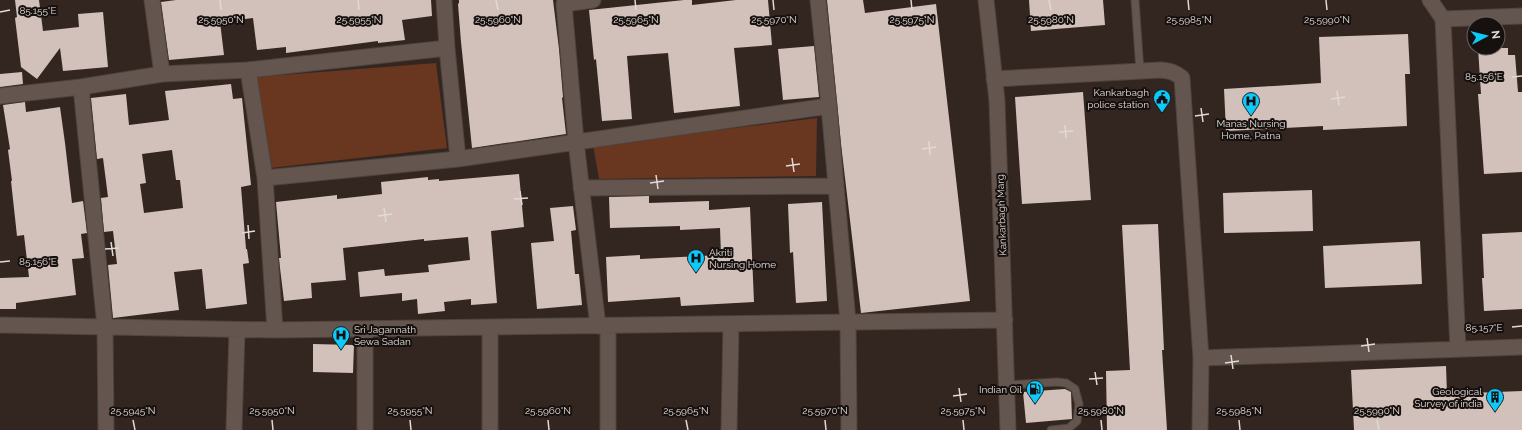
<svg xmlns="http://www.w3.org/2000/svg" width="1522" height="430" font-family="Raleway,sans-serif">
<rect width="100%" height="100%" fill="#332621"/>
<!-- green -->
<path fill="#693620" d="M436,63L447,148L270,168L256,77Z
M817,118L816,176L599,179L593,145Z"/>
<!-- building -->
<path fill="#d2c1ba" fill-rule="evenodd" d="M15,0H39L43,31L79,27L78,14L103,12L108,67L63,71L60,48L37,79L21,67L15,18L17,17Z
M176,0H431L432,16L402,20L405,40L378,43V41L286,53V47L257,50L253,18L220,22L224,55L169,60L161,2Z
M459,0H553L559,49L563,97L562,98L566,134L472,148L461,42L458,4L459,3Z
M684,0H692V5L736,0H768L772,45L734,48L740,106L674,113L668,53L627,56L632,119L602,121L596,59L594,60L589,10Z
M827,0H863L865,13L936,4L970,301L861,313L841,144Z
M1029,0H1103L1105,25L1031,31Z
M1408,34L1410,74H1405L1407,126L1323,130V126L1226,131L1224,89L1321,83L1319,37Z
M814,46L819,97L783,100L778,49Z
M1478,48H1508V55H1515L1518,92H1522V172L1484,174L1478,94H1481Z
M22,72L23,84L0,87V74Z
M231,84L233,99L242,98L251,185L241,187L246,249H247L249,263L243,264L247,304L206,309L202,269L174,272L179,310L113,318L108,265L117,264L113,231L104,232L101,198L108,197L103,158L97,159L91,98L126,94L129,125L169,120L165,91ZM172,150L176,180H180L183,208L144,213L140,184L146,183L142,154Z
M1083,92L1091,200L1022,204L1015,97Z
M25,102L26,112L60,107L65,143L72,203L83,201L87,233L81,234L84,258L72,259L76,295L16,303V309H0V278L29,277L24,235L17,236L11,181H12L8,150L10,149L3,105Z
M519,174L524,227L491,231L497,303L471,305V299L444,302L445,311L418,314L417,299L402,301V293L360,297L358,272L384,269L385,276L429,272L428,265L470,260L468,237L424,241V239L343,248L346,280L311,283L312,298L284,301L280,268L279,258H281L276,202L337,195V199L382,194L381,182L428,177V180L439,179V181Z
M1312,190L1313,231L1224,233L1223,193Z
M649,196V203L709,201V210L750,207L754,302L681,306L680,297L608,302L606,257L640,255V259L721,255L720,228L680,230V226L610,228L609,197Z
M822,202L827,301L796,303L793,252L790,253L788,204Z
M573,206L576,230L571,231L575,274H579L582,305L537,309L531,243L554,241L550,208Z
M1158,224L1164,350H1162L1167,430H1107L1106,371L1130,370L1122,225Z
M1522,232V309L1484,311L1482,278H1484L1482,234Z
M1420,241L1422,284L1325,288L1323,246Z
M313,344L354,345L353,373L313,372Z
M1446,366L1447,394L1522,391V430H1354L1351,370Z
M1065,389L1071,392L1072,419L1026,423L1023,392Z"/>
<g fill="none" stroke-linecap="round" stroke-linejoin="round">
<!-- service casing -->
<g stroke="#4e443f" stroke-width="9">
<path id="service" d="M1135,0L1140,71
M1007,385L1057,382L1066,383L1075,389L1079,404L1077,421L1069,428L1051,430"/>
</g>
<!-- minor casing -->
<g stroke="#4e443f" stroke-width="17">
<path id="minor" d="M152,0L162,74
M444,0L447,48
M593,0L564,4L576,142L598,326
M818,0L829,106
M986,0L997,101L1008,430
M1430,0L1443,19L1458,349
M1443,19L1522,16
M994,79L1161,70C1170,71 1175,72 1182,78L1201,358L1200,430
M81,87L105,327L106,430
M0,96L81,87L162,74L248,70L447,48L458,159L265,178L248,70
M458,159L829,106L848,322L849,430
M265,178L275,330
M581,188L836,186
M0,325L275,330L1005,320
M608,326V430
M365,329V430
M1201,358L1522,347
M234,430L237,330
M490,430V327
M729,430L731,324"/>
</g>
<!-- service -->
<use href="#service" stroke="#64554f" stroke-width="7"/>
<!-- minor -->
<use href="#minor" stroke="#64554f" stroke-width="15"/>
</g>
<!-- ticks -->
<path fill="none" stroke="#e2d9d6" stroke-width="1.5" d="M220,0L221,10M358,0L359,10M496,0L498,10M635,0L636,10M773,0L774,10M911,0L912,10M1049,0L1051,10M1188,0L1189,10M1326,0L1327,10M0,12L10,10M1512,77L1522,76M1337,91L1339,105M1331,99L1345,97M1201,108L1203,122M1195,116L1209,114M1065,125L1066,138M1059,132L1073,131M929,141L930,155M922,149L936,147M792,158L794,172M786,166L800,164M656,175L658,189M650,183L664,181M520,191L522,205M514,199L528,198M384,208L386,222M378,216L392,214M248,225L249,239M242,233L255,231M111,242L113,256M105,249L119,248M0,262L10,261M1512,327L1522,326M1367,338L1369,352M1361,346L1375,344M1231,355L1233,369M1225,363L1239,361M1095,372L1097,385M1089,379L1103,378M959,388L961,402M953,396L967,394M133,420L135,430M272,420L273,430M410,420L411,430M548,420L549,430M686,420L688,430M825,420L826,430M963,420L964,430M1101,420L1102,430M1239,420L1240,430M1377,420L1379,430"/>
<!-- icons -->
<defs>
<g id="civic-pin" transform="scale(0.9)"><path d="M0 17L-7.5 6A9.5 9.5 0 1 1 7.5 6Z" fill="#0ecafa" stroke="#16100e"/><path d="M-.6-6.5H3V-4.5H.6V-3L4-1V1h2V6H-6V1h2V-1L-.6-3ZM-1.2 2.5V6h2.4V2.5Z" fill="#111"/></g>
<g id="hospital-pin" transform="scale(0.9)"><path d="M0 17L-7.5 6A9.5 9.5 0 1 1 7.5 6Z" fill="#0ecafa" stroke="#16100e"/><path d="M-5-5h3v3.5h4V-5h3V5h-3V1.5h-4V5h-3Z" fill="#111"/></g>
<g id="fuel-pin" transform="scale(0.9)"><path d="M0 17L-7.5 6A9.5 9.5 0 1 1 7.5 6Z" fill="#0ecafa" stroke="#16100e"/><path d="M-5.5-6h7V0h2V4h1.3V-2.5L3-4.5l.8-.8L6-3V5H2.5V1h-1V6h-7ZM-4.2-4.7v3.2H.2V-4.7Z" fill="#111"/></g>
<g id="building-pin" transform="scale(0.9)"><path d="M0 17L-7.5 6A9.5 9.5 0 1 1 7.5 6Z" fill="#0ecafa" stroke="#16100e"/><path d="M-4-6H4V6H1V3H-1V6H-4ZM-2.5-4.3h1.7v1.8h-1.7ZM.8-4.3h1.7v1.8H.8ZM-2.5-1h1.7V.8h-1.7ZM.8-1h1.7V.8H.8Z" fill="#111"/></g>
</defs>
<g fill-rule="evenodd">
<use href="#civic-pin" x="1162" y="98"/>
<use href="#hospital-pin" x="1251" y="101"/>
<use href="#hospital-pin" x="696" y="258"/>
<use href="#hospital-pin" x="341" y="335"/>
<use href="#fuel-pin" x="1035" y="389"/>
<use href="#building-pin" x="1495" y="397"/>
</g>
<g text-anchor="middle" stroke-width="4" stroke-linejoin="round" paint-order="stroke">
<!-- poi labels -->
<g font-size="10" fill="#e2d9d6" stroke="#16100e" text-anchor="end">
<text x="1149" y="96">Kankarbagh<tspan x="1149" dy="12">police station</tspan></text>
<text x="1251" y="127" text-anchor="middle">Manas Nursing<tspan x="1251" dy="12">Home, Patna</tspan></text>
<text x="709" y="256" text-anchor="start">Akriti<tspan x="709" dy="12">Nursing Home</tspan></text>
<text x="354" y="333" text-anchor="start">Sri Jagannath<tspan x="354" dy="12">Sewa Sadan</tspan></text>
<text x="1022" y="393">Indian Oil</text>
<text x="1482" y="395">Geological<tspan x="1482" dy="12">Survey of india</tspan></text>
</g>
<!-- street labels -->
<g font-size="10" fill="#e2d9d6" stroke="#16100e">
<text transform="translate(1001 215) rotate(-92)" y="4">Kankarbagh Marg</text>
</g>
</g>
<g font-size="10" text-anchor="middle" fill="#e2d9d6" stroke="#16100e" stroke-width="4" stroke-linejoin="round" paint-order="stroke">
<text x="38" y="14">85.155°E</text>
<text x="221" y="23">25.5950°N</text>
<text x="359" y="23">25.5955°N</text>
<text x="498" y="23">25.5960°N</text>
<text x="636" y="23">25.5965°N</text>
<text x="774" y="23">25.5970°N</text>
<text x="912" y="23">25.5975°N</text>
<text x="1051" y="23">25.5980°N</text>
<text x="1189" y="23">25.5985°N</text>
<text x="1327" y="23">25.5990°N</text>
<text x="1484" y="80">85.156°E</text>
<text x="38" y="265">85.156°E</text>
<text x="1484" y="331">85.157°E</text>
<text x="133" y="414">25.5945°N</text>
<text x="272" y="414">25.5950°N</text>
<text x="410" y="414">25.5955°N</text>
<text x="548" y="414">25.5960°N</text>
<text x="686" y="414">25.5965°N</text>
<text x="825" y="414">25.5970°N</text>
<text x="963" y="414">25.5975°N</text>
<text x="1101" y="414">25.5980°N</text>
<text x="1239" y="414">25.5985°N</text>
<text x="1377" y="414">25.5990°N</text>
</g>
<!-- north arrow -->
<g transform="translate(1486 36) rotate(83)"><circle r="19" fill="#16100e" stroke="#68605e"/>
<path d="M0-3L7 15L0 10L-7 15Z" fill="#0ecafa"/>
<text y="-6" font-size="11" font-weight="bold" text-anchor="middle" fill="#e2d9d6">N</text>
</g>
</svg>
